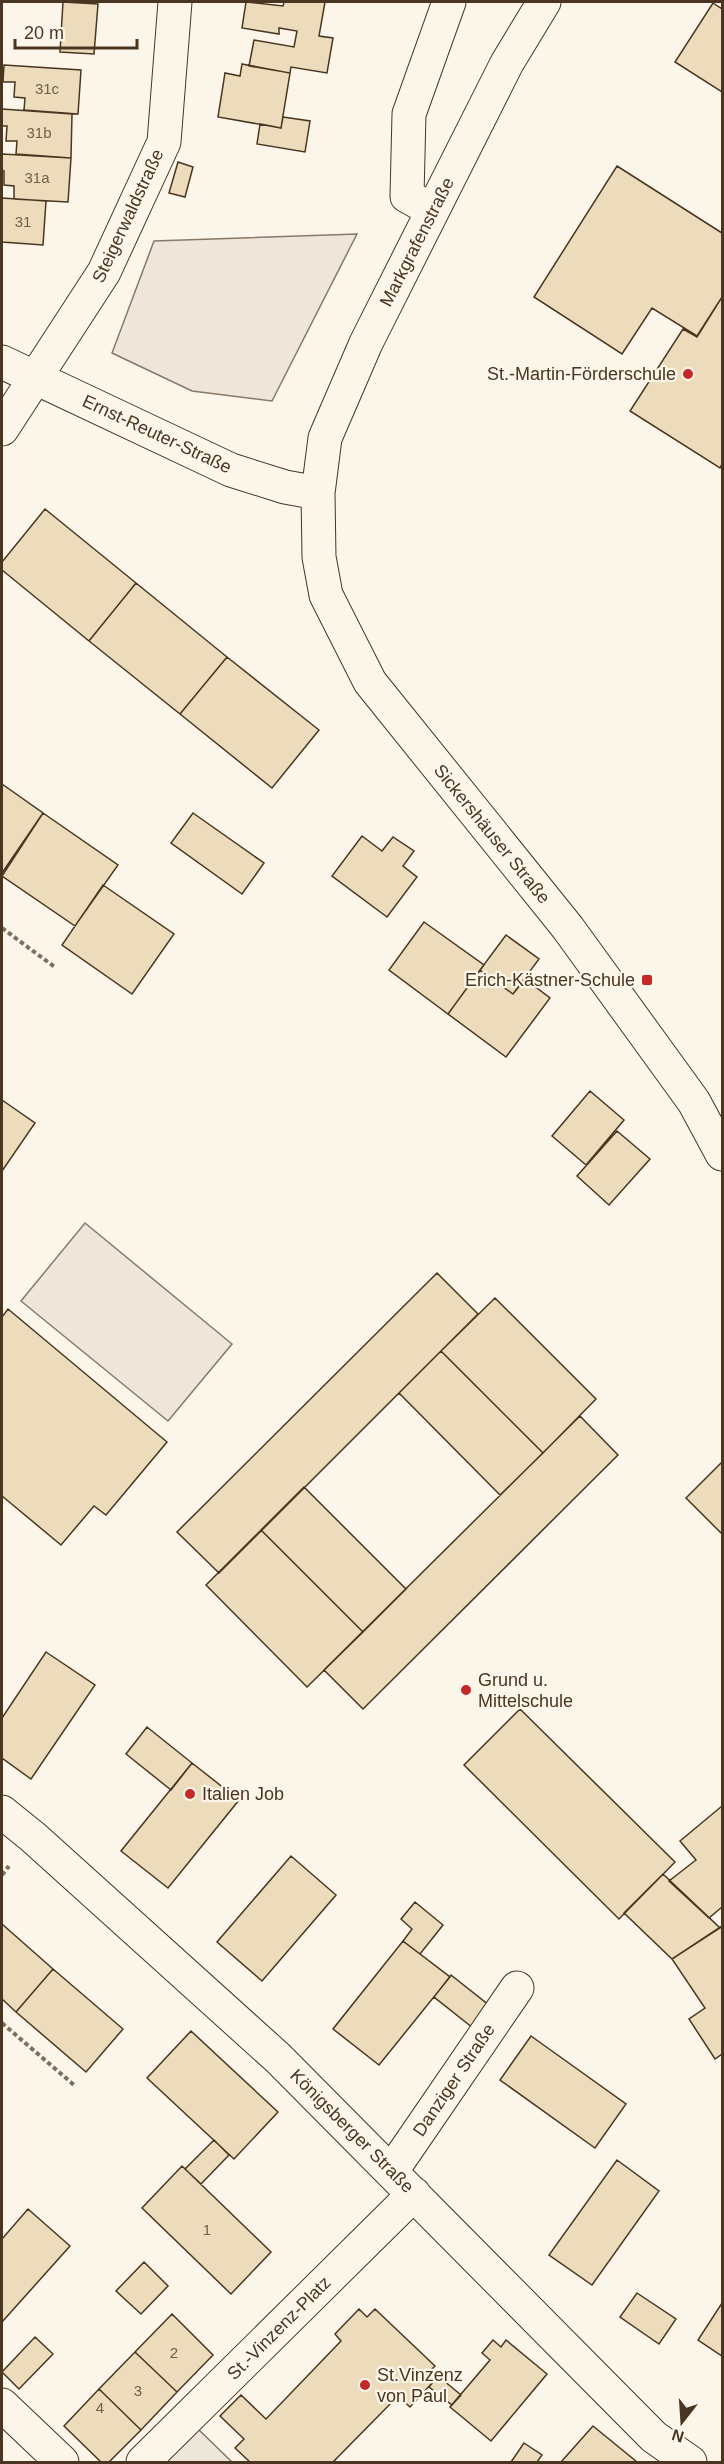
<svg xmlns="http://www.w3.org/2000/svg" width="724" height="2464" font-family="Helvetica,sans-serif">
<rect width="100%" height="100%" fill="#fbf6e9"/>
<!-- green -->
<path fill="#ede6d9" stroke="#887966" stroke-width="1.5" d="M357,234L272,401L192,391L112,353L154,241Z
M85,1223L232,1344L168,1421L21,1301Z"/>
<!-- parking -->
<path fill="#ede7d9" stroke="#887966" stroke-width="1.5" d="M198,2429L232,2462H165Z"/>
<!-- building -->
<path fill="#ecdcbc" stroke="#4a3520" stroke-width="1.5" d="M63,2L98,4L94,54L60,52Z
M246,2L283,6L284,2H325L319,36L333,38L327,73L291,67L290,73L249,66L254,40L294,47L297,31L279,28V34L242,28Z
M713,3L722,9V92L675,62Z
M242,64L290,73L281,128L218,117L225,73L240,76Z
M4,65L81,70L78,114L24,110L25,98L14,97L15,82H3Z
M2,109L72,114L71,158L16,154L17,141H6L7,126H2Z
M283,117L310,121L305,152L257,144L260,124L281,128Z
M2,154L71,158L68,202L14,199V186L4,185V171L2,170Z
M178,162L193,167L185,197L169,193Z
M617,166L722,233V297L697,336L652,308L622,354L534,297Z
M2,198L46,201L43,245L2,242Z
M722,297V464L720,468L630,411L683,329L697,337Z
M45,509L136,583L89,641L2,570V562Z
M136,583L227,657L180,714L89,641Z
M227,657L319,730L272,788L180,714Z
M2,784L43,813L2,873Z
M43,813L118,865L75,926L2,876Z
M193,813L264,863L242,894L171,843Z
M362,836L382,851L393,837L414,851L403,866L417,877L387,917L332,876Z
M103,885L174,934L132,994L62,945Z
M424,922L484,965L448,1014L389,970Z
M506,935L539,959L513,994L480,970Z
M480,970L513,994L525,979L550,998L506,1057L448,1014Z
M590,1091L624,1120L586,1165L552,1136Z
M2,1100L35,1123L2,1171Z
M617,1131L650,1159L609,1205L577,1176Z
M437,1273L478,1314L219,1573L177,1532Z
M495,1298L596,1399L543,1453L441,1351Z
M8,1309L167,1442L106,1515L94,1506L61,1545L2,1496V1317Z
M441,1351L543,1453L500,1495L399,1393Z
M580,1416L618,1455L363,1709L324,1670Z
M722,1462V1534L686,1498Z
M304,1487L406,1589L363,1632L261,1530Z
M261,1530L363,1632L307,1687L206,1585Z
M46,1652L95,1685L31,1779L2,1758V1718Z
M520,1709L675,1862L619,1919L464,1765Z
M147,1727L192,1763L171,1790L126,1754Z
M192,1763L239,1800L168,1888L121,1851Z
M722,1806V1907L709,1918L669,1881L696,1860L680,1841Z
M291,1856L336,1895L262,1981L217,1942Z
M663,1874L720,1928L672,1959L624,1913Z
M415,1902L443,1925L420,1954L403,1941L412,1929L401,1919Z
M2,1924L53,1969L16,2012L2,1999Z
M722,1926V2054L715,2059L689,2019L705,2008L672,1959Z
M403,1941L450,1977L379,2065L333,2029Z
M53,1969L123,2029L86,2072L16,2012Z
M451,1975L490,2006L473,2028L434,1997Z
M191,2031L278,2112L234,2159L147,2078Z
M531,2036L626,2104L595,2148L500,2080Z
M214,2140L229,2155L201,2184L185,2169Z
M617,2160L659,2191L592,2285L549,2255Z
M182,2166L271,2252L231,2294L142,2208Z
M28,2209L70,2246L2,2322V2239Z
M144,2262L168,2286L141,2314L116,2291Z
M637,2293L676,2319L659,2344L620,2317Z
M722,2303V2356L698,2340Z
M359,2309L367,2317L375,2309L435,2366L426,2375L433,2382L410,2407L398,2396L333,2462H250L235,2448L244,2439L220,2416L241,2395L266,2419L341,2341L335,2334Z
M172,2314L213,2355L177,2392L135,2352Z
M35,2337L53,2354L19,2389L2,2372Z
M493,2340L501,2347L506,2340L547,2374L491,2441L450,2407L490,2360L482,2353Z
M135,2352L177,2392L141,2430L99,2389Z
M431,2370L461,2395L452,2405L429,2387L433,2382L426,2375Z
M99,2389L141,2430L109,2462H101L64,2426Z
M593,2426L637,2462H561Z
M524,2443L542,2455L537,2462H511Z"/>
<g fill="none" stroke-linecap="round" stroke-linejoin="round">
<!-- minor casing -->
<g stroke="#4a3520" stroke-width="35">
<path id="minor" d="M544,2L507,63L366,343L325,438L318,493L319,557L326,595L370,682L568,928L694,1102L722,1154
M432,210L407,196L409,114L449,2
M2,362L231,470L285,487L318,493
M2,429L104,272L164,142L175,2
M2,1812L33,1837L278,2058L654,2437L690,2462
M391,2172L517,1988
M2,2405L62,2462
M143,2462L414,2194"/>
</g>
<!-- path -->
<path stroke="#7f6f5c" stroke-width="4" stroke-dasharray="4.5 3" stroke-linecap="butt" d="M2,928L56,968
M2,1875L9,1866
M2,2023L74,2085"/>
<!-- minor -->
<use href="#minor" stroke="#fbf6e9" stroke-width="33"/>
</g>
<!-- markers -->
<g fill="#c62828" stroke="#fbf6e9" stroke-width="2">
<circle cx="688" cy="374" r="6"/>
<rect x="641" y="974" width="12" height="12" rx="3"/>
<circle cx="466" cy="1690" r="6"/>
<circle cx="190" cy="1794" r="6"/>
<circle cx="365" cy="2385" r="6"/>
</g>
<g text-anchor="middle" stroke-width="4.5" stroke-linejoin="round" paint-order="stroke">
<!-- number labels -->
<g font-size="15" fill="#725f47">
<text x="47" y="94">31c</text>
<text x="39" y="138">31b</text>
<text x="37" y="183">31a</text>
<text x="23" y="227">31</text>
<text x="207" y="2235">1</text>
<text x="174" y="2358">2</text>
<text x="138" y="2396">3</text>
<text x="100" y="2413">4</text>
</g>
<!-- street labels -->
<g font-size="18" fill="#4a3520" stroke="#fbf6e9">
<text transform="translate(128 216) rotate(-65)" y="6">Steigerwaldstraße</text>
<text transform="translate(417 242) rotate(-63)" y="6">Markgrafenstraße</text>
<text transform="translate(157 434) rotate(25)" y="6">Ernst-Reuter-Straße</text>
<text transform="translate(492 834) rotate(51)" y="6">Sickershäuser Straße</text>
<text transform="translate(454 2080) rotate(-56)" y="6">Danziger Straße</text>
<text transform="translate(352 2131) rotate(45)" y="6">Königsberger Straße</text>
<text transform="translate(279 2328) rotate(-45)" y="6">St.-Vinzenz-Platz</text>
</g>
<!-- poi labels -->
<g font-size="18" fill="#4a3520" stroke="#fbf6e9" text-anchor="start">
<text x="676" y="380" text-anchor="end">St.-Martin-Förderschule</text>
<text x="635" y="986" text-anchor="end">Erich-Kästner-Schule</text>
<text x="478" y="1686">Grund u.<tspan x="478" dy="21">Mittelschule</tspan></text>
<text x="202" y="1800">Italien Job</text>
<text x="377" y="2381">St.Vinzenz<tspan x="377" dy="21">von Paul</tspan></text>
</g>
</g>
<!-- border -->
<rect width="724" height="2464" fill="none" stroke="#4a3520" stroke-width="6"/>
<!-- north arrow -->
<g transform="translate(682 2422) rotate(197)" stroke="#fbf6e9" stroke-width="4.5" paint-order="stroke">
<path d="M0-4.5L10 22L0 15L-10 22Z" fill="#4a3520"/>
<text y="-9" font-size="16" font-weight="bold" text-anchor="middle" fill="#4a3520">N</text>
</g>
<!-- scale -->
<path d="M15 39v9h122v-9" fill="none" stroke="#4a3520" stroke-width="3"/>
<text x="24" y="39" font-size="18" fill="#4a3520" stroke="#fbf6e9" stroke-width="4.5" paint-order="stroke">20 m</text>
</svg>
